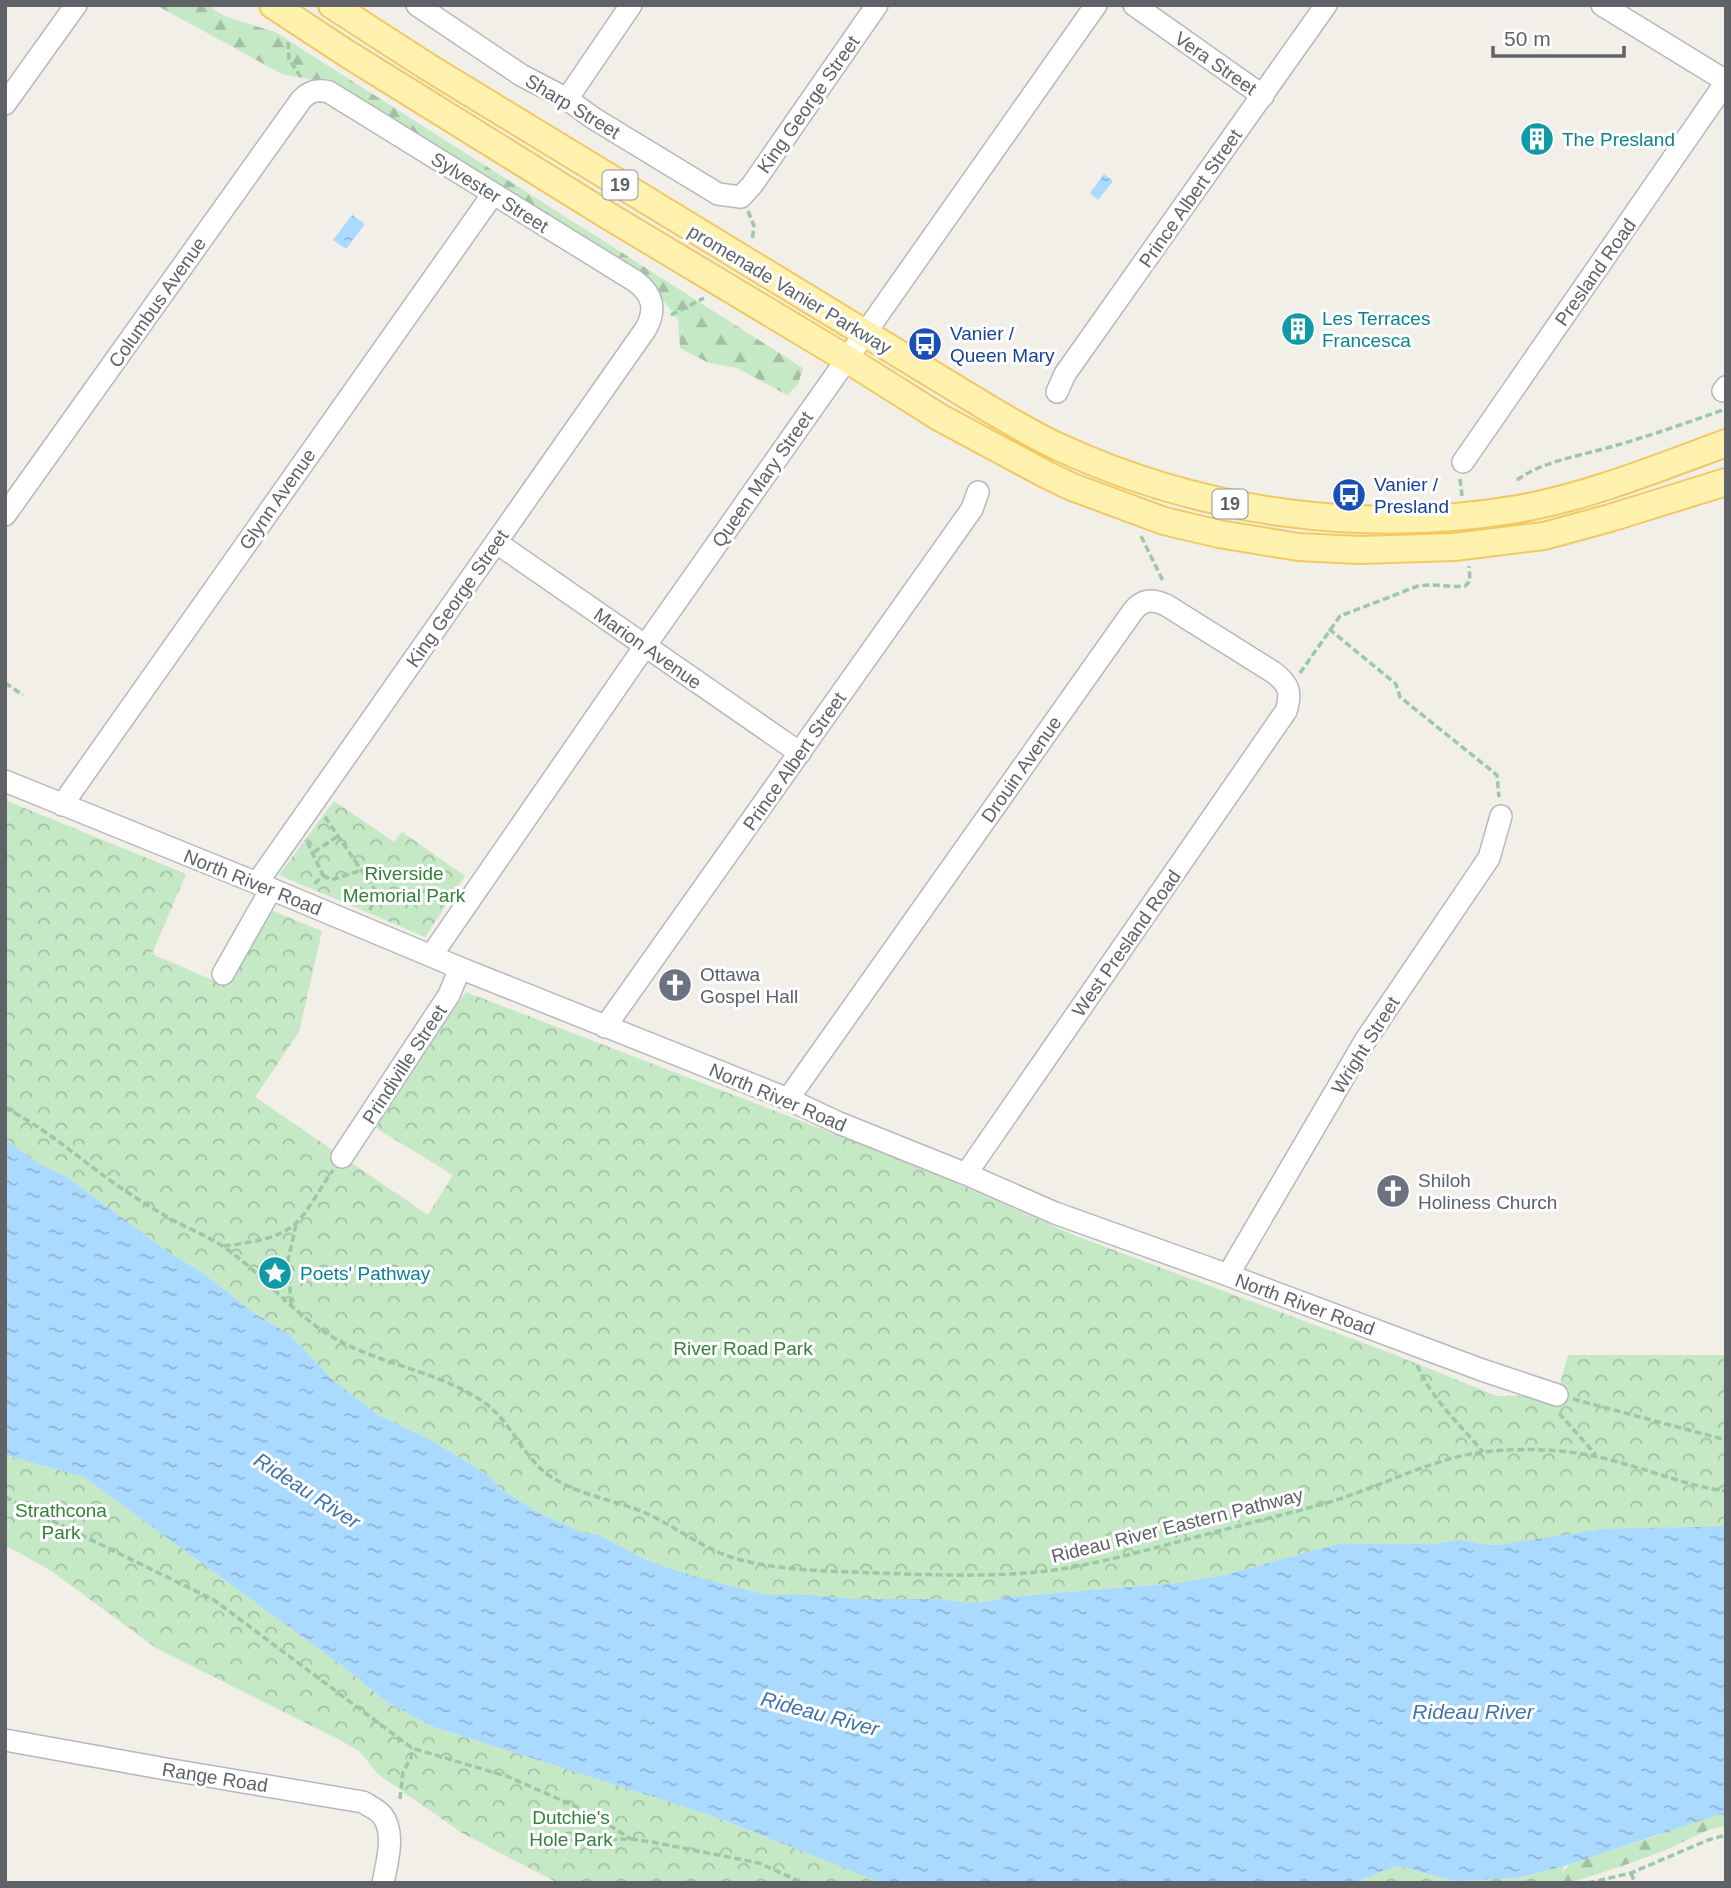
<svg xmlns="http://www.w3.org/2000/svg" width="1731" height="1888" font-family="Helvetica,sans-serif">
<defs>
<pattern id="forest-firs" width="22" height="20" patternUnits="userSpaceOnUse" patternTransform="scale(1.75)"><rect width="22" height="20" fill="#c5e8c5"/><path d="M5 1l3.5 6h-7zM16 11l3.5 6h-7z" fill="#a3c0a4"/></pattern>
<pattern id="park-crowns" width="20" height="18" patternUnits="userSpaceOnUse" patternTransform="scale(1.75)"><rect width="20" height="18" fill="#c5e8c5"/><path d="M2 6a3 3 0 1 1 6 0M12 15a3 3 0 1 1 6 0" fill="none" stroke="#a3c0a4"/></pattern>
<pattern id="water-ripples" width="26" height="14" patternUnits="userSpaceOnUse" patternTransform="scale(1.75)"><rect width="26" height="14" fill="#aadaff"/><path d="M2 4q2-2 4 0t4 0M15 11q2-2 4 0t4 0" fill="none" stroke="#8eb4d2"/></pattern>
</defs>
<rect width="100%" height="100%" fill="#f1efe8"/>
<!-- forest -->
<path fill="url(#forest-firs)" d="M156,5H207L224,16L275,32L803,368L798,384L787,395L737,368L709,363L680,348L678,320L656,291L323,82L282,74Z
M1726,1806V1826L1708,1830L1666,1850L1622,1866L1570,1883H1557L1555,1881L1569,1865L1580,1860L1656,1836L1717,1808Z"/>
<!-- park -->
<path fill="url(#park-crowns)" d="M5,800L186,874L152,954L226,986L266,908L322,931L299,1032L255,1097L428,1215L453,1175L373,1126L466,992L783,1114L933,1173L1076,1236L1393,1354L1497,1396L1557,1395L1568,1355H1726V1526L1678,1527L1497,1545L1481,1544L1469,1541L1458,1540L1433,1544H1337L1225,1575L1177,1583L1006,1597L988,1601L969,1603L938,1599H854L801,1594L767,1595L700,1578L660,1565L640,1557L599,1535L583,1533L537,1512L501,1489L489,1476L433,1441L378,1415L334,1381L290,1335L254,1313L203,1273L170,1253L67,1177L38,1163L5,1139Z
M334,801L394,842L402,832L465,876L425,937L279,875Z
M5,1455L84,1477L345,1668L388,1703L434,1727L710,1815L883,1883H558L462,1833L378,1774L360,1752L338,1739L156,1648L50,1570L5,1545Z
M1397,1866L1455,1881L1518,1878L1564,1866L1560,1883H1353Z"/>
<!-- water -->
<path fill="url(#water-ripples)" d="M1104,174L1113,181L1098,200L1090,193Z
M352,215L365,224L346,249L333,240Z
M5,1139L38,1163L67,1177L170,1253L203,1273L254,1313L290,1335L334,1381L378,1415L433,1441L489,1476L501,1489L537,1512L583,1533L599,1535L640,1557L660,1565L700,1578L767,1595L801,1594L854,1599H938L969,1603L989,1601L1006,1597L1177,1583L1225,1575L1337,1544H1433L1458,1540L1469,1541L1481,1544L1497,1545L1603,1529L1726,1526V1813L1717,1815L1564,1866L1518,1878L1455,1881L1397,1866L1353,1883H882L710,1815L434,1727L388,1703L345,1668L84,1477L5,1455Z"/>
<g fill="none" stroke-linecap="round" stroke-linejoin="round">
<!-- minor casing -->
<g stroke="#b5b8bc" stroke-width="24">
<path id="minor" d="M417,5L521,75L567,99L593,118L718,194L741,197L752,185L877,5
M1134,5L1263,96
M1602,5L1726,81
M567,99L631,5
M5,104L76,5
M1723,391L1726,387
M1057,392L1065,374L1326,5
M1463,462L1726,82
M5,515L301,100C309,91 317,89 329,92L635,281C653,294 657,310 645,330L257,883
M497,543L800,753
M5,781L257,883L460,968L788,1099L839,1123L966,1174L1055,1213L1228,1275L1482,1370L1557,1395
M62,805L493,194
M431,956L645,646L1096,5
M223,974L271,889
M605,1027L972,509L978,492
M788,1099L1133,611C1143,599 1152,599 1166,605L1273,672C1289,684 1292,692 1286,711L966,1174
M342,1157L449,995L460,968
M1228,1275L1365,1041L1489,858L1501,816
M5,1740L166,1769L363,1802C369,1806 378,1810 382,1815C396,1833 387,1862 383,1883"/>
</g>
<!-- major casing -->
<g stroke="#f2c960" stroke-width="30">
<path id="major" d="M273,5L346,53L607,215L847,359L939,417L1047,475L1072,487L1164,521L1219,534L1298,547L1360,550L1454,547L1544,536L1610,518L1726,482
M332,5L428,67L991,410C1014,423 1036,437 1061,448C1203,513 1363,535 1518,509C1590,496 1658,468 1726,443"/>
</g>
<!-- path -->
<path stroke="#9cc7a9" stroke-width="3.5" stroke-dasharray="7 3.5" stroke-linecap="butt" d="M288,42L289,59L302,79
M748,211L754,226L752,241
M671,315L704,298
M1460,479L1462,496
M1517,480C1542,462 1574,457 1603,449C1644,438 1683,424 1723,410
M1141,536L1164,583
M1329,629L1396,684L1400,697L1497,775L1499,797
M1300,673L1340,616L1418,586C1434,583 1449,588 1465,586L1470,581L1469,566
M5,683L23,695
M325,817L377,893
M307,842L323,875L313,886
M314,852L338,836
M323,875L331,880L362,870
M370,910L377,893L452,891
M5,1108C50,1130 87,1166 130,1194C145,1204 162,1214 178,1223C195,1231 213,1239 228,1250C264,1276 292,1312 329,1335C378,1365 438,1370 485,1403C511,1422 522,1455 547,1474C577,1496 619,1500 652,1516C680,1530 706,1550 737,1559C782,1571 831,1571 877,1573C931,1575 985,1577 1038,1572C1085,1567 1132,1554 1177,1542C1226,1529 1275,1517 1323,1504C1381,1488 1435,1455 1494,1451C1539,1447 1583,1451 1625,1464C1659,1473 1691,1487 1726,1491
M224,1246C246,1243 276,1240 294,1225C307,1214 322,1185 333,1170
M291,1304L288,1260L296,1225
M1417,1365C1433,1401 1458,1422 1483,1452
M1573,1399L1726,1440
M1559,1413L1596,1455
M5,1497L71,1530L214,1600L412,1748L509,1777L588,1812L631,1839
M400,1799L403,1772L411,1758L412,1748
M568,1840L631,1839L652,1842L759,1863L803,1883
M1631,1873L1635,1883
M1588,1883L1631,1873L1708,1840L1726,1835"/>
<!-- minor -->
<use href="#minor" stroke="#fff" stroke-width="21"/>
<!-- major -->
<use href="#major" stroke="#fff2af" stroke-width="26"/>
</g>
<!-- icons -->
<defs>
<g id="building-disc" transform="scale(1.75)"><circle r="9.5" fill="#0f9aa8" stroke="#fff"/><path d="M-4-6H4V6H1V3H-1V6H-4ZM-2.5-4.3h1.7v1.8h-1.7ZM.8-4.3h1.7v1.8H.8ZM-2.5-1h1.7V.8h-1.7ZM.8-1h1.7V.8H.8Z" fill="#fff"/></g>
<g id="bus-disc" transform="scale(1.75)"><circle r="9.5" fill="#1a4fb4" stroke="#fff"/><path d="M-5-6H5V4H4V6H2V4H-2V6H-4V4H-5ZM-3.5-4V0h7V-4ZM-3.5 1.2v1.5H-2V1.2ZM2 1.2v1.5H3.5V1.2Z" fill="#fff"/></g>
<g id="church-disc" transform="scale(1.75)"><circle r="9.5" fill="#6b7280" stroke="#fff"/><path d="M-1.2-6h2.4v3.5h3.3v2.4h-3.3V6h-2.4V-.1h-3.3v-2.4h3.3Z" fill="#fff"/></g>
<g id="sight-disc" transform="scale(1.75)"><circle r="9.5" fill="#0f9aa8" stroke="#fff"/><path d="M0-6L1.8-2.2L6-1.7L2.9 1.2L3.7 5.4L0 3.3L-3.7 5.4L-2.9 1.2L-6-1.7L-1.8-2.2Z" fill="#fff"/></g>
</defs>
<g fill-rule="evenodd">
<use href="#building-disc" x="1537" y="139"/>
<use href="#building-disc" x="1298" y="329"/>
<use href="#bus-disc" x="925" y="344"/>
<use href="#bus-disc" x="1349" y="495"/>
<use href="#church-disc" x="675" y="985"/>
<use href="#church-disc" x="1393" y="1191"/>
<use href="#sight-disc" x="275" y="1273"/>
</g>
<g text-anchor="middle" stroke-width="6" stroke-linejoin="round" paint-order="stroke">
<!-- shield labels -->
<g fill="#fff" stroke="#8f9295" stroke-width="2">
<rect x="602.5" y="170.5" width="35" height="29" rx="5"/>
<rect x="1212.5" y="489.5" width="35" height="29" rx="5"/>
</g>
<g font-size="18" font-weight="bold" fill="#5f6368">
<text x="620" y="191">19</text>
<text x="1230" y="510">19</text>
</g>
<!-- street labels -->
<g font-size="19" fill="#5f6368" stroke="#fff">
<text transform="translate(1216 63) rotate(35)" y="7">Vera Street</text>
<text transform="translate(808 104) rotate(-55)" y="7">King George Street</text>
<text transform="translate(573 106) rotate(31)" y="7">Sharp Street</text>
<text transform="translate(490 192) rotate(32)" y="7">Sylvester Street</text>
<text transform="translate(1190 198) rotate(-55)" y="7">Prince Albert Street</text>
<text transform="translate(1595 272) rotate(-55)" y="7">Presland Road</text>
<text transform="translate(790 289) rotate(31)" y="7">promenade Vanier Parkway</text>
<text transform="translate(157 302) rotate(-55)" y="7">Columbus Avenue</text>
<text transform="translate(762 479) rotate(-55)" y="7">Queen Mary Street</text>
<text transform="translate(277 499) rotate(-55)" y="7">Glynn Avenue</text>
<text transform="translate(457 598) rotate(-55)" y="7">King George Street</text>
<text transform="translate(648 648) rotate(35)" y="7">Marion Avenue</text>
<text transform="translate(794 761) rotate(-55)" y="7">Prince Albert Street</text>
<text transform="translate(1021 769) rotate(-55)" y="7">Drouin Avenue</text>
<text transform="translate(253 882) rotate(22)" y="7">North River Road</text>
<text transform="translate(1126 943) rotate(-55)" y="7">West Presland Road</text>
<text transform="translate(1365 1045) rotate(-58)" y="7">Wright Street</text>
<text transform="translate(404 1064) rotate(-57)" y="7">Prindiville Street</text>
<text transform="translate(778 1097) rotate(23)" y="7">North River Road</text>
<text transform="translate(1305 1304) rotate(20)" y="7">North River Road</text>
<text transform="translate(1177 1525) rotate(-14)" y="7">Rideau River Eastern Pathway</text>
<text transform="translate(215 1777) rotate(9)" y="7">Range Road</text>
</g>
<!-- culture labels -->
<g font-size="19" fill="#0d838f" stroke="#fff" text-anchor="start">
<text x="1562" y="146">The Presland</text>
<text x="1322" y="325">Les Terraces<tspan x="1322" dy="22">Francesca</tspan></text>
<text x="300" y="1280">Poets' Pathway</text>
</g>
<!-- transit labels -->
<g font-size="19" fill="#164399" stroke="#fff" text-anchor="start">
<text x="950" y="340">Vanier /<tspan x="950" dy="22">Queen Mary</tspan></text>
<text x="1374" y="491">Vanier /<tspan x="1374" dy="22">Presland</tspan></text>
</g>
<!-- park labels -->
<g font-size="19" fill="#348238" stroke="#fff">
<text x="404" y="880">Riverside<tspan x="404" dy="22">Memorial Park</tspan></text>
<text x="743" y="1355">River Road Park</text>
<text x="61" y="1517">Strathcona<tspan x="61" dy="22">Park</tspan></text>
<text x="571" y="1824">Dutchie's<tspan x="571" dy="22">Hole Park</tspan></text>
</g>
<!-- worship labels -->
<g font-size="19" fill="#5b616d" stroke="#fff" text-anchor="start">
<text x="700" y="981">Ottawa<tspan x="700" dy="22">Gospel Hall</tspan></text>
<text x="1418" y="1187">Shiloh<tspan x="1418" dy="22">Holiness Church</tspan></text>
</g>
<!-- water labels -->
<g font-size="21" font-style="italic" fill="#4174aa" stroke="#fff">
<text transform="translate(307 1491) rotate(33)" y="7">Rideau River</text>
<text x="1473" y="1719">Rideau River</text>
<text transform="translate(820 1714) rotate(15)" y="7">Rideau River</text>
</g>
</g>
<!-- border -->
<rect width="1731" height="1888" fill="none" stroke="#5f6368" stroke-width="14"/>
<!-- scale -->
<path d="M1493 46v10h131v-10" fill="none" stroke="#5f6368" stroke-width="3.5"/>
<text x="1504" y="46" font-size="21" fill="#5f6368" stroke="#ffffff" stroke-width="5" paint-order="stroke">50 m</text>
</svg>
